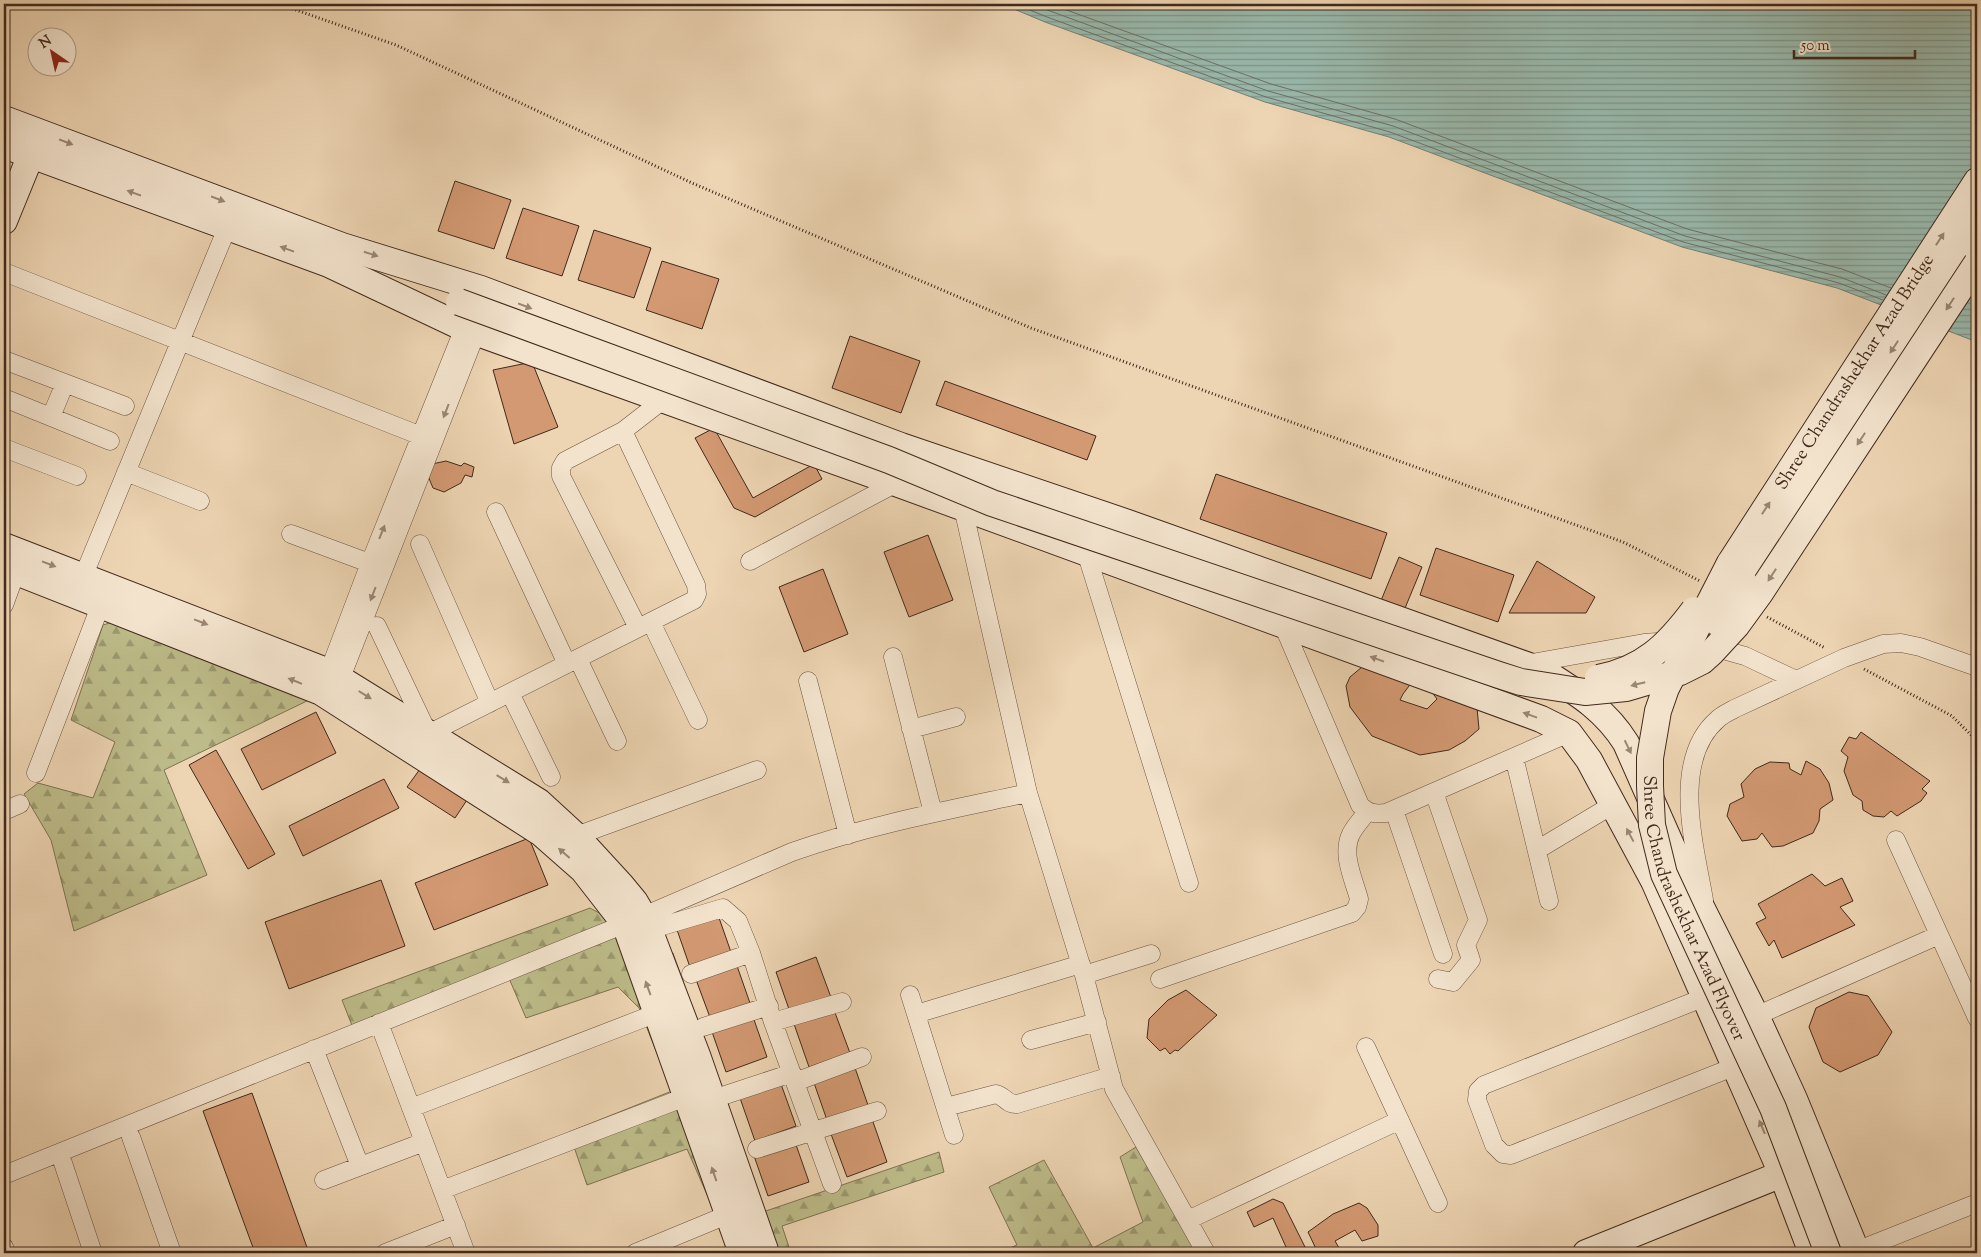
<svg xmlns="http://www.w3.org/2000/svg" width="1981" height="1257" font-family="'Sorts Mill Goudy',serif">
<defs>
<pattern id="forest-firs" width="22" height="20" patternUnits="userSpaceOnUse" patternTransform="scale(1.25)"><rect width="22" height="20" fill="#bdbb89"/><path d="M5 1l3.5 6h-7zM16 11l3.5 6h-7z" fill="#9b986f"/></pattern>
<pattern id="water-rules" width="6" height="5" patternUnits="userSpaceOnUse" patternTransform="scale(1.25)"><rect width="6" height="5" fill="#99b8ab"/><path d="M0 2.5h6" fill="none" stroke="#7e968a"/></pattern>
</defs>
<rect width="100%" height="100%" fill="#edd4b2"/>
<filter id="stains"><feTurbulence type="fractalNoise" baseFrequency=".004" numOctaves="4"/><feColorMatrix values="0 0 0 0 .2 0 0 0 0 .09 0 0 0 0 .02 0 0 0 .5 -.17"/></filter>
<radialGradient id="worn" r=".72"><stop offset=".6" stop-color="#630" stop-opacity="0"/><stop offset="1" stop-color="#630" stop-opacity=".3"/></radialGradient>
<!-- forest -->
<path fill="url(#forest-firs)" stroke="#7f7252" d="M119,620L309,700L164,770L207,875L74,931L51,840L24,794L38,783L93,798L115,742L71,720L103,625Z
M590,908L673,953L761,1200L712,1206L687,1149L587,1185L569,1132L672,1091L639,1008L618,987L526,1018L505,969L353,1028L342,1000Z
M1136,1147L1197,1253H998L1017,1245L989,1187L1044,1160L1093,1248L1143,1222L1120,1157Z
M939,1152L944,1172L782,1226L791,1253H774L760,1213Z"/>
<!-- water -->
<path fill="url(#water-rules)" stroke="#767f72" d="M1002,4H1977V342L1837,288L1682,247L1389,137L1265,102L1045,22Z"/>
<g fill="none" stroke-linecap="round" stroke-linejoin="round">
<!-- shore -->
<path stroke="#6d7064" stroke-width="1" d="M1015,4L1047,17L1266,97L1390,132L1683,242L1839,283L1883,300
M1031,4L1268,91L1393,126L1685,236L1840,277L1886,295
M1050,4L1271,84L1395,119L1687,229L1842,269L1891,288"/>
</g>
<!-- building -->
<path fill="#d39972" stroke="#41291c" d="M455,181L511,200L494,249L438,231Z
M523,208L579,226L562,276L506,258Z
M594,230L651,248L634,298L578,280Z
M662,261L719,279L702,329L646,310Z
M850,336L920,361L901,413L832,388Z
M532,362L558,427L514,444L493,370Z
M945,381L1096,436L1087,460L936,405Z
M714,428L753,498L814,464L822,479L755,517L734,508L695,438Z
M446,461L461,466L464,463L474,467L472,477L465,475L461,483L444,492L433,488L428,476L432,464Z
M1216,474L1387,533L1371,579L1200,519Z
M928,535L953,600L909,617L884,552Z
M1436,548L1514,575L1498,622L1420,595Z
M1399,557L1422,567L1403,613L1380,603Z
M1537,561L1595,597L1586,613H1509Z
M823,569L848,634L804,652L779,587Z
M1362,667L1412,682L1403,694L1400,700L1427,709L1437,699L1431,691L1477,708L1479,729L1465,741L1449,750L1420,755L1372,736L1350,707L1346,686L1350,677Z
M316,712L336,753L262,790L241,749Z
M1861,732L1930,781L1922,789L1927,793L1921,801L1897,816L1891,811L1884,817L1873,816L1863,810L1862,801L1853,795L1844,771L1848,757L1841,751L1849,737L1856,739Z
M216,750L275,854L248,869L189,765Z
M1806,761L1820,769L1829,783L1833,800L1820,809L1819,821L1813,833L1783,846L1772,847L1762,833L1757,839L1742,841L1727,816L1730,804L1744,797L1741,784L1755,769L1770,762L1789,763L1790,769L1801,775Z
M420,769L467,800L455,818L407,787Z
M384,779L399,808L303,856L289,826Z
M529,838L548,885L434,930L415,883Z
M1812,874L1825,886L1842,878L1853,901L1840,907L1855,925L1782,958L1774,940L1769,946L1756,923L1766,918L1758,904Z
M381,880L405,946L289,989L265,922Z
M717,912L732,955L691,970L676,927Z
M816,957L832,1000L791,1015L776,972Z
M736,963L751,1006L711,1020L695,977Z
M1186,990L1217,1015L1178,1051L1175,1050L1170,1054L1165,1048L1160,1051L1147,1038L1149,1019L1168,1000Z
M1849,992L1868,996L1892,1032L1878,1055L1840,1072L1823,1062L1809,1027L1816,1008Z
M834,1010L850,1053L809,1067L794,1024Z
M752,1014L767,1057L726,1072L711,1029Z
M854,1065L869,1108L828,1123L813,1080Z
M781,1084L796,1126L755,1141L740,1098Z
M252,1093L309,1253H255L203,1111Z
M872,1119L887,1162L847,1177L831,1134Z
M794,1139L809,1182L768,1196L753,1153Z
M1273,1199L1283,1203L1306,1249L1305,1253H1272L1286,1247L1273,1218L1254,1227L1247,1212Z
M1359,1203L1367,1208L1378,1225V1236L1362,1241L1355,1230L1335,1241L1342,1253H1318L1308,1232L1333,1214Z"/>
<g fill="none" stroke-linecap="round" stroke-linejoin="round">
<!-- street casing -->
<g stroke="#6c5442" stroke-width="19">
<path id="street" d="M4,272L434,441
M4,360L125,406
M4,398L110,441
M51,417L65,383
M623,431L565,461L561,468V476L638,628
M4,448L77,476
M126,472L200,501
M963,508L1028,793L1084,975L1114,1089L1206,1253
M496,512L567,664
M291,534L380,567
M420,544L490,703
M1086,552L1189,883
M750,561L896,483
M83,577L227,228
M4,605L16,572
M651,622L698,720
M1283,625L1360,805C1369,814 1375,814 1386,813L1569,733
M377,626L427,731
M1709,646L1745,656L1796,680
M893,657L933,813
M578,659L617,741
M1526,664L1644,643L1671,641
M808,681L848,835
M325,682L370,563L464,328
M337,688L476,333
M510,693L551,777
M911,729L956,717
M424,740L428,734L694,600L697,594L696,585L623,431L663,400
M1514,757L1549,901
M36,773L101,604
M1434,792L1478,920L1466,945L1471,960L1453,982L1438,979
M1394,810L1443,954
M4,811L20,804
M576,836L757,770
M1896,840L1977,1018
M1537,850L1614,804
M1704,900C1695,847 1670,760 1718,719C1722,715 1729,712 1734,709L1844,658L1883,644L1901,643L1920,647L1977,667
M649,930L723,908L738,921L751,953L773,1022L832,1184
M691,974L751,953
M1084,975L1151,954
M1160,979L1352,913L1357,907L1359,899C1354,880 1341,854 1351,834C1355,826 1362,819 1367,812
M910,995L954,1135
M1705,997L1484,1085L1478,1091L1477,1100L1494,1145L1503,1154L1511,1155L1736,1066
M916,1014L1081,964
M1756,1016L1939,935
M773,1022L842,1002
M379,1023L466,1253
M703,1027L769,1006
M1031,1040L1097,1022
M1366,1047L1438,1203
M314,1049L360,1166
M795,1082L862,1057
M713,1099L792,1073
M946,1107L996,1094C1005,1096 1007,1105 1017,1104L1111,1076
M411,1108L657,1013
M131,1137L172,1253
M757,1149L877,1111
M63,1163L93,1253
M4,1175L625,924L792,852C868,825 949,810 1028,793
M324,1180L424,1142
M442,1190L696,1093
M1188,1220L1400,1120
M4,1247L6,1253
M1856,1251L1977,1203
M385,1253L456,1225
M635,1253L739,1210"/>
</g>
<!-- secondary casing -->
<g stroke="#41291c" stroke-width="28">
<g id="secondary">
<path d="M4,119L342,246L481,289L901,446L1128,523L1543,671C1576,692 1605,709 1626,743L1679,863L1756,1016L1794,1099L1857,1253"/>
<path d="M4,145L348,271"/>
<path d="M4,221L37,140"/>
<path d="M333,266L464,328L896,483L1541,719L1569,733L1589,760L1654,881L1782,1174L1812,1253"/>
<path d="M4,546L329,672L539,802L576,836L621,885L635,902L645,919L698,1058L766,1253"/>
<path id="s1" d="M1730,563L1977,181"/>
<path d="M4,567L321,692L541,833L583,870L625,924L742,1253"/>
<path d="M1743,580L1977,218"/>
<path d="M1586,1253L1797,1168"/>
</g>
</g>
<!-- path -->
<path stroke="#41291c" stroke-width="3" stroke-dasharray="1 2.5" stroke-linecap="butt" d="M279,4L396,45L692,183L1031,328L1623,542L1700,581
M1767,617L1825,648
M1864,669L1952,716L1977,741"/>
<!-- street -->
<use href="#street" stroke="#f3e3cd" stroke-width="18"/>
<!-- secondary -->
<use href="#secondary" stroke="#f3e3cd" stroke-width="26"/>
<!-- secondary-bridge casing -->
<g stroke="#41291c" stroke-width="28" stroke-linecap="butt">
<g id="secondary-bridge">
<path d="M459,302L889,460L992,503L1499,675L1521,682L1585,692L1626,688L1680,672L1702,661L1712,652L1736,626L1760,593L1977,263"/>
<path id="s2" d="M1730,563L1666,688L1658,711L1650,758V786L1652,825L1664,874L1773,1108L1828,1253"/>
<path d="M1718,623L1743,580"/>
<path d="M1598,678C1643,670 1668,645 1694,610"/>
</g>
</g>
<!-- secondary-bridge -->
<use href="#secondary-bridge" stroke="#f3e3cd" stroke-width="26"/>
</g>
<!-- one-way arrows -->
<defs><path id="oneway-solid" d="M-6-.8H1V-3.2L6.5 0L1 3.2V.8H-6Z" transform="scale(1.25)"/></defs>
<g fill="#9a8674">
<use href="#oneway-solid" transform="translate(66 142) rotate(21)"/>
<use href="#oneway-solid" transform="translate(134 193) rotate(-160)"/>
<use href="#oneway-solid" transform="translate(218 199) rotate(21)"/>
<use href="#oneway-solid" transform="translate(1940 239) rotate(-57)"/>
<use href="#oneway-solid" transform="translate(287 249) rotate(-160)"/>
<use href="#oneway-solid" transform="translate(371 254) rotate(17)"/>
<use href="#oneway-solid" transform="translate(1950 304) rotate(123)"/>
<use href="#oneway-solid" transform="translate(525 306) rotate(21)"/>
<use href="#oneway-solid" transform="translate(1894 347) rotate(123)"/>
<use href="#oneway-solid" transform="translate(446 411) rotate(111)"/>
<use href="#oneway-solid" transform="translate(1861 439) rotate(123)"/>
<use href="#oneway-solid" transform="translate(1766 508) rotate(-57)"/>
<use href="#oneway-solid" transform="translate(382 532) rotate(-68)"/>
<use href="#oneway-solid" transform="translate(49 564) rotate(21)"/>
<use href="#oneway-solid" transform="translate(1772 575) rotate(123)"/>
<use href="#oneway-solid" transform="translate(373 594) rotate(111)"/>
<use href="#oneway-solid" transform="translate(201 622) rotate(21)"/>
<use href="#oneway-solid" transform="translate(1377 659) rotate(-160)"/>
<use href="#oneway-solid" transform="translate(295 681) rotate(-158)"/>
<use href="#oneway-solid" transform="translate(1638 684) rotate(166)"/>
<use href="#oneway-solid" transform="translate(365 695) rotate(32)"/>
<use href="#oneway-solid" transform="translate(1530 715) rotate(-160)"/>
<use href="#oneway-solid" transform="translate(1628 747) rotate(64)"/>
<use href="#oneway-solid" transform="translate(503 779) rotate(31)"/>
<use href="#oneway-solid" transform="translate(1630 835) rotate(-118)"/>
<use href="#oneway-solid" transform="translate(564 853) rotate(-139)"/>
<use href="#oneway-solid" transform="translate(648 988) rotate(-110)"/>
<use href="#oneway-solid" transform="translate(1762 1127) rotate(-113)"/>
<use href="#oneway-solid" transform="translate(714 1174) rotate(-109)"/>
</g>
<g text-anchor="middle" stroke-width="4" stroke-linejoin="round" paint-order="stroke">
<!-- street labels -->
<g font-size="18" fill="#41291c" stroke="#f3e3cd">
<text dy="6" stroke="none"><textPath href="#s1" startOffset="228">Shree Chandrashekhar Azad Bridge</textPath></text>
<text dy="6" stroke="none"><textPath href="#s2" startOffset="371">Shree Chandrashekhar Azad Flyover</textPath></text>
</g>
</g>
<!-- margin -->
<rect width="1981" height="1257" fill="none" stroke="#edd4b2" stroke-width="20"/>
<rect x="5" y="5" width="1971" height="1247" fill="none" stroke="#41291c" stroke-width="2.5"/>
<rect x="10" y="10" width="1961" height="1237" fill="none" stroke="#41291c"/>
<!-- north arrow -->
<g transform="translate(52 52) rotate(326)"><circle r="24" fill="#f3e3cd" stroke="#ac9986"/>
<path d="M0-4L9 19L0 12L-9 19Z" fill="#8f2418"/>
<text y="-8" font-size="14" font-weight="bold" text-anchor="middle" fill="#41291c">N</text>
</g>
<!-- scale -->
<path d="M1794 50v8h121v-8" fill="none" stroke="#41291c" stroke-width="2.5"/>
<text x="1801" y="50" font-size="15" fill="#41291c" stroke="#f3e3cd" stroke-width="4" paint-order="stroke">50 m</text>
<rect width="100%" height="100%" filter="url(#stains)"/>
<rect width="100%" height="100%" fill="url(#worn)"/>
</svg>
